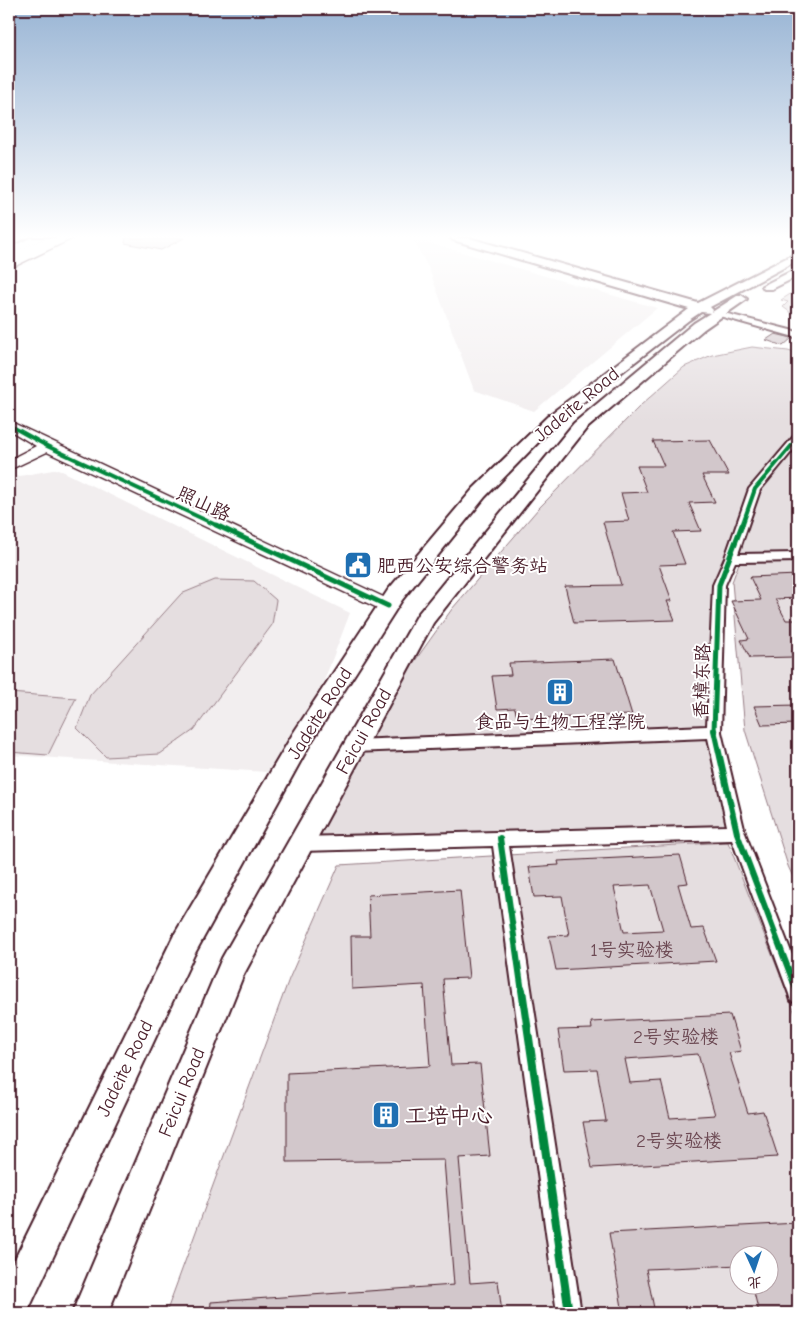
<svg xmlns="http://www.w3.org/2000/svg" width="807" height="1322" font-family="'Comic Neue','LXGW WenKai TC',sans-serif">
<rect width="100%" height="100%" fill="#fff"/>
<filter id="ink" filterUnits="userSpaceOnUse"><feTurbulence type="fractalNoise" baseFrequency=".02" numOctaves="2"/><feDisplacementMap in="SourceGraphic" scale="10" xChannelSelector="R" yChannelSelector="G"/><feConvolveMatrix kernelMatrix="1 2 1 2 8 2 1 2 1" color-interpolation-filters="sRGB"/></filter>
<g filter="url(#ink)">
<!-- built -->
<path fill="#f2eeef" d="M412,238L657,308L534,411L474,390L429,269Z
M58,469L350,613L302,738L282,773L9,755V478Z"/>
<!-- green -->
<path fill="#e5dee0" stroke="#987e86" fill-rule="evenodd" d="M798,289V318L783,307L788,302L781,300Z
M752,347L788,351L798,354V438L766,478L798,443V557L731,558L719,585L713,733L737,832L300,844L354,746L452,609L538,509L641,405L684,367L712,355Z
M798,562V888L788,866L745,730L732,582L739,563Z
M215,580L254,581L276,600L272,625L194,730L160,754L106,757L77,728L90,695L181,594Z
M9,693L76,698L48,755L9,752Z
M728,842L798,1021V1313H166L289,979L339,865ZM740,1254H770V1284H740Z"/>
<!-- building -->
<path fill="#d2c7cb" stroke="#4a1f2b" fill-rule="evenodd" d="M126,238H184L161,250L125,243Z
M775,334L792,338L783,346L766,340Z
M710,440L729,475H702L715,502L689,503L701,531L673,532L685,564L659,565L672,601H667L675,620L574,623L565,586L621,585L603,522L629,521L621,493L647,492L637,466H664L653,441Z
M798,575V598L775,599L786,620H798V651L791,652L794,657L750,658L741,640L749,639L731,601L761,600L750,577Z
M615,659L632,715L517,719L515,708L497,709L492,676L511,675L509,663Z
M798,705V724L762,725L754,706Z
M680,855L688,883L678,884L691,929L704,928L716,961L556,970L549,936L569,935L562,896L534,897L529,867L559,865L558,861ZM650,885L663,930L624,932L614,887Z
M460,890L469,978L443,979L451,1065L480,1064L490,1156L459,1158L470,1283L498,1281L502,1313H210L211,1302L454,1285L444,1160L287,1162V1073L430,1066L424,985L352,989L351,936H370L368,895Z
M730,1015L741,1051L729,1053L748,1113L763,1111L778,1157L592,1168L583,1122L606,1121L597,1069L564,1070L558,1030L592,1029L591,1022ZM698,1054L715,1115L670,1118L661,1081L630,1083L625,1059Z
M798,1223V1313H759L752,1284H770V1254H740V1265L646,1269L655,1313H623L609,1233Z"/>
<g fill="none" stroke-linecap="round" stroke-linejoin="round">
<!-- street casing -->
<g stroke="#4a1f2b" stroke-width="4">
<path id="street" d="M716,311L798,332V338L716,315Z
M798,435V444L760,490L738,554L798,553V561L735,562L725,585L721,732L745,833L798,970V1003L791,1001L789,994L732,840L509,846L581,1313H557L493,846L300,851L294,849L292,844L294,839L300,837L727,826L708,738L354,752L349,750L346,746L349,742L354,740L707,726L713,585L725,558L749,489L794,436Z"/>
</g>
<!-- secondary casing -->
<g stroke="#4a1f2b" stroke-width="3">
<path id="secondary" d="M60,238H73L9,269V262Z
M9,421L394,602L397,606L394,610L388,612L382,610L47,452L9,470V460L36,446L9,430Z"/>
</g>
<!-- primary casing -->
<g stroke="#4a1f2b" stroke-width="4">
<path id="primary" d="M30,238H45L9,255V248Z
M451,238H469L698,303L794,254L798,253V260L710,307L713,310L712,312L737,296L741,295L747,299L704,329L586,429L433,623L243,976L108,1313H72L222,958L418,614L574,423L694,323L710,313L701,312L689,320L559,421L485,497L402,600L310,744L194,955L27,1313H9V1271L174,935L294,732L388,590L473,489L549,415L689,309L453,240Z
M798,268V276L772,289H764L762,286Z"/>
</g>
<!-- highway casing -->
<g stroke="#4a1f2b" stroke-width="4">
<path id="highway" d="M45,238H63L9,263V254Z"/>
</g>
<!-- street -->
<use href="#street" fill="#fff" fill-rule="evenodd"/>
<!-- secondary -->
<use href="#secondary" fill="#fff" fill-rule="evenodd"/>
<!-- primary -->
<use href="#primary" fill="#fff" fill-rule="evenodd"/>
<!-- highway -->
<use href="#highway" fill="#fff" fill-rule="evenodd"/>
<!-- cycleway-far3 casing -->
<g stroke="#fff" stroke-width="6">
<path id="cycleway-far3" d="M9,425L47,446L218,526
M742,526L755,489L798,438"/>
</g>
<!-- cycleway-far2 casing -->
<g stroke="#fff" stroke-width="8">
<path id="cycleway-far2" d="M216,525L388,606
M714,731L719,585L742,525"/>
</g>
<!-- cycleway-far1 casing -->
<g stroke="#fff" stroke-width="9">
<path id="cycleway-far1" d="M714,730L737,833L797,992
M500,838L522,992"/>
</g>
<!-- cycleway casing -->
<g stroke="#fff" stroke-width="11">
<path id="cycleway" d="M522,990L569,1313
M797,990L798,994"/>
</g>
<!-- cycleway-far3 -->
<use href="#cycleway-far3" stroke="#00873e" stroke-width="4"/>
<!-- cycleway-far2 -->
<use href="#cycleway-far2" stroke="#00873e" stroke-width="5"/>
<!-- cycleway-far1 -->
<use href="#cycleway-far1" stroke="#00873e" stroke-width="6"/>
<!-- cycleway -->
<use href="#cycleway" stroke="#00873e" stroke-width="8"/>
</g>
</g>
<!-- sky -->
<linearGradient id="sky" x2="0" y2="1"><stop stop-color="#98b4d4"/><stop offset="0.56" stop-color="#fff"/><stop offset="1" stop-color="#fff" stop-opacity="0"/></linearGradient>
<rect width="807" height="423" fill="url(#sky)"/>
<!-- icons -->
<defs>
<g id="civic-square" transform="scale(1.4375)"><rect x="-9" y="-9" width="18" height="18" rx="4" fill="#1f6fb2" stroke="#fff"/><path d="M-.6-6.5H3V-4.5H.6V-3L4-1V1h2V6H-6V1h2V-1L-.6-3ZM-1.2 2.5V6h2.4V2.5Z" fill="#fff"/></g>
<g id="building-square" transform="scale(1.4375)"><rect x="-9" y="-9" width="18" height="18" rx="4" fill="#1f6fb2" stroke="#fff"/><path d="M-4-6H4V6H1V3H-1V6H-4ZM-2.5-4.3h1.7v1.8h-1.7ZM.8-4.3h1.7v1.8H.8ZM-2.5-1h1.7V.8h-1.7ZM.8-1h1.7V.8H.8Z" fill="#fff"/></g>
</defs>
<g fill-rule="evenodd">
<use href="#civic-square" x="358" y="565"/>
<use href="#building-square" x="560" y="692"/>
<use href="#building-square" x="386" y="1115"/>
</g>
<g text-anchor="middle" stroke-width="4" stroke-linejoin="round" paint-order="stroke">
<!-- street labels -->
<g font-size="19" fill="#4a1f2b" stroke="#fff">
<text transform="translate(576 404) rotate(-40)" y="7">Jadeite Road</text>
<text transform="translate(204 503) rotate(25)" y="7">照山路</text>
<text transform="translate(701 681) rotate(-88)" y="7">香樟东路</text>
<text transform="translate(319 713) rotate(-58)" y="7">Jadeite Road</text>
<text transform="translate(363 731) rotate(-61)" y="7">Feicui Road</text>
<text transform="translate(124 1068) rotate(-64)" y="7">Jadeite Road</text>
<text transform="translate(181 1092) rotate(-68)" y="7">Feicui Road</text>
</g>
<!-- poi labels -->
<g font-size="19" fill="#4a1f2b" stroke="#fff" text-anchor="start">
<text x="377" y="572">肥西公安综合警务站</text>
<text x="560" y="728" text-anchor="middle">食品与生物工程学院</text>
</g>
<!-- near-number labels -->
<g font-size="19" fill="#6c4953">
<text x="632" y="956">1号实验楼</text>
<text x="676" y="1043">2号实验楼</text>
<text x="679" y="1147">2号实验楼</text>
</g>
<!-- near-poi labels -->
<g font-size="22" fill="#4a1f2b" stroke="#fff" text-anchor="start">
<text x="405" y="1123">工培中心</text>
</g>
</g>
<!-- margin -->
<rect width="807" height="1322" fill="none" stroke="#fff" stroke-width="30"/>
<rect x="15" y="15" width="777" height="1292" fill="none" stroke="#4a1f2b" stroke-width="2" filter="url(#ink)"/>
<!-- north arrow -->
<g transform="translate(754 1270) rotate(177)"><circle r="24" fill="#ffffff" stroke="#b7a5aa"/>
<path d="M0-4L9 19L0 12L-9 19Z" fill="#1f6fb2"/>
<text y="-8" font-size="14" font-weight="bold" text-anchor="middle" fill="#4a1f2b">北</text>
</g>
</svg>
